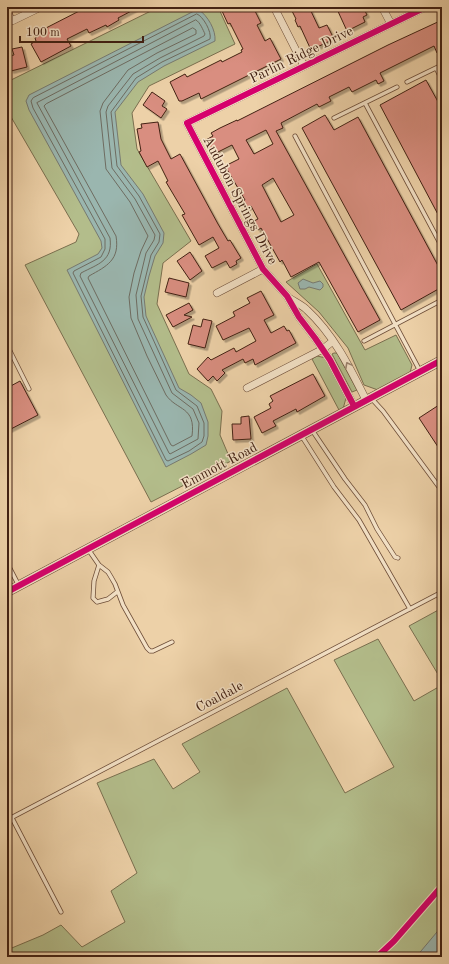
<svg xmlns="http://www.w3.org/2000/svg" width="449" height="964" font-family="'Old Standard TT',serif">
<defs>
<filter id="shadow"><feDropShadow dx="2.5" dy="2.5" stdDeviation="0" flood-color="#0004"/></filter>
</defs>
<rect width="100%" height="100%" fill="#edd1a8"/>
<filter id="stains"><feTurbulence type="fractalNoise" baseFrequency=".005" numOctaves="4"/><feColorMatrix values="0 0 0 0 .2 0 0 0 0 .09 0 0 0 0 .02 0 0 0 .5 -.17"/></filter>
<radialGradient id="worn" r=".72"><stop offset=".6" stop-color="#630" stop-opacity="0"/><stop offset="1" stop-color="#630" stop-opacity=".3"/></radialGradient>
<!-- green -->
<path fill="#b3bd8b" stroke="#7a6f4f" d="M159,7H218L235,44L149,86L132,113L137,149L191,241L163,263L157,304L189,374L211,389L222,411L220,435L231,461L151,502L25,265L76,242L79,234L7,110V82Z
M317,264L365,350L396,335L412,365L409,377L378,390L364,385L348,348L319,312L286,282Z
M334,353H337L357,390L352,392L332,354Z
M317,356L326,358L346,398L343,409L339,410L312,359Z
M442,608V681L409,626Z
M378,639L414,701L442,685V957H7V950L43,935L61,925L82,947L125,922L111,891L137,873L97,783L154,759L173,789L200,772L182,744L287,688L345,793L394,767L334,660Z"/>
<!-- water -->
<path fill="#9ab6af" stroke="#777a71" d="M198,9C208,16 216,30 215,41L164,66L138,82L115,112L121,165L143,194L164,233L163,243L155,256L149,276L144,297L146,316L179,388L191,395L201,403L208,422V436L206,445L191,454L166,467L67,270L98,254L102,248L101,241L29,110L26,101L29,95Z
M303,279L313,283L320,281L323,284V287L320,290L309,287L305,289H300L298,283Z
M442,926V946L433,957H416Z"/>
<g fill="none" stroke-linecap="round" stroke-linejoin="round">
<!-- shore -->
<path stroke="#6e6c61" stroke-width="1" d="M197,14C203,16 212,32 210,39L162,62L136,78L111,112L117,166L139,196L160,234L159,242L151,255L141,296L143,317L176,390L197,406L204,423V436L202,442L189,451L168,461L166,460L73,273L74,271L101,257L105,249V239L33,108L31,101L33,98Z
M196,20C200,22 203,30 205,34L204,36L160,58L133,74L108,106L106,112L112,168L135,199L155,235L154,240L146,253L136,295L138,319L172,393L193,409L199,423L198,439L170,454L169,453L80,276L81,273C98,264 113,261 110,238L37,103Z
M193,28L196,30V34L157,53L128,70L103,103L100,111L106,169L130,202L148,236L141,251L134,273L129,297L131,318L147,356L166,395C177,411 196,406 192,436L173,446L171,445L88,278L89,276C107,266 120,260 116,236L44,106L46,104Z"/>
</g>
<!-- building -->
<path fill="#d98e80" stroke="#422113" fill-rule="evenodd" filter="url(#shadow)" d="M87,7H139L118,18L119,20L107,27L106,25L89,33L87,29L67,39L71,46L41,62L31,44L36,41L35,38L45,32L44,29Z
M230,7H253L261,23L257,25L265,41L270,38L281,59L201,99L199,93L182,101H179L170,82L185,74L187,77L221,60L222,62L242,52L241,50L243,49L230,23L228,24L222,11Z
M290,7H309L319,28L327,25L334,39L311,50L300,26L298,27L295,20L296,19Z
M336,7H363L367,15L363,17L365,22L347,31Z
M442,20V51L437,53L434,46L380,73L384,81L378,84L376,80L352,92L349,87L329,97L331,101L319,107L317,104L281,123L283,128L276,131L380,320L358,332L319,262L291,277L282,260L280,262L261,228L258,230L254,221L258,219L251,206L246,209L242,201L245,200L225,166L239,159L232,145L212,155L204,141L213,136L211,133L220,128L237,120V121L388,45ZM266,130L273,144L254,154L246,140ZM273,178L294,215L281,222L262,185Z
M22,47L27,67L11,71L8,56L14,55L12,49Z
M426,80L442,109V222L380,105Z
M152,92L165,101L162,106L167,109L161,118L143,105Z
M325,115L334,130L358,117L442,273V287L401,310L302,128Z
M158,122L161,139L171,159L180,154L218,224L228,241L230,240L241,258L236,261L237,264L230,268L226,261L212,268L205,256L219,248L213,237L199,245L182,215L185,214L166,182L168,181L158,161L147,167L139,152L141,151L137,129L142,128L141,124Z
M190,252L202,271L190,280L177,261Z
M169,278L189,283L186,297L165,292Z
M261,291L274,315L264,320L271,333L284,326L287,331L289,330L296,343L255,365L253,359L245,363L243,359L222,370L225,373L217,381L213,376L208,381L197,369L208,357L211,360L234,348L236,352L256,341L249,328L223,340L216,326L235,316L233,312L250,303L247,298Z
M189,303L193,310L184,315L192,317L173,327L166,315Z
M203,319L212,321L205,348L188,344L193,325L201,327Z
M313,374L325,396L297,412L296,409L273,421L276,426L262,433L254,417L271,408L269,404L273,401L270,396Z
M20,381L38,415L7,431V388Z
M442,403V453L419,418Z
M249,416L251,439L233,440L232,424H241V417Z"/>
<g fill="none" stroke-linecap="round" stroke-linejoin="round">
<!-- service casing -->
<g stroke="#6d4d38" stroke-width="5">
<path id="service" d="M436,68L442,80
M407,82L442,65
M365,103L442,247
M334,118L397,87
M295,136L420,371
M364,341L442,300
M7,345L29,389
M371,398L383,411L442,491
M312,430L345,479L365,505L377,529L395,557L398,558
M301,435L334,487L359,520L410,609
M88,549L99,565L108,572L111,577L115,584L123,605L147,648L150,651H153L172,642
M7,563L18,584
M99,565L94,581L93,598L97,602L108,599L117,592
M12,818L61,912
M7,820L442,592"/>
</g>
<!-- minor casing -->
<g stroke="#6d4d38" stroke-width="8">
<path id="minor" d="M274,7L304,66
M382,7L391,24
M7,11L12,21L41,7
M217,293L263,269
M289,298C295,302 302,305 307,310C334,335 350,368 366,400
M247,388L323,349L333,341
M354,406L330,360L315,338L299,317L287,296L263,269L187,123L426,7"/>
</g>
<!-- tertiary casing -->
<g stroke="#6d4d38" stroke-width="10">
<path id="tertiary" d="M7,592L442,360"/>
</g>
<!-- service -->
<use href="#service" stroke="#f3e1c6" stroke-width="3.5"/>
<!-- minor -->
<use href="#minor" stroke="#f3e1c6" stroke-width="7"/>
<!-- tertiary -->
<use href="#tertiary" stroke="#f3e1c6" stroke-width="9"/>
<!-- cycleway casing -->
<g stroke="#f3e1c6" stroke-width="8">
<path id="cycleway" d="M354,406L330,360L315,338L299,317L287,296L263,269L187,123L426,7
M7,592L442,360
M377,957L394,941L442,886"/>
</g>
<!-- cycleway -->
<use href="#cycleway" stroke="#d6006c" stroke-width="6"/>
</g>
<!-- one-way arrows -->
<defs><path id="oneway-chevron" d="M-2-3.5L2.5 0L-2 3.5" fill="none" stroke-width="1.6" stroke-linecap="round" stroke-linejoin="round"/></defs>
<use stroke="#9a816c" href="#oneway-chevron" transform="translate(348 365) rotate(-118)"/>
<g text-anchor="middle" stroke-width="3" stroke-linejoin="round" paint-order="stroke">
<!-- street labels -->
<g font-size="14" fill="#422113" stroke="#f3e1c6">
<text transform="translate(301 54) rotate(-26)" y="5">Parlin Ridge Drive</text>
<text transform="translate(241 200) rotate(62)" y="5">Audubon Springs Drive</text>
<text transform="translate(219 465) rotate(-28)" y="5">Emmott Road</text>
<text transform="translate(219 696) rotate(-28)" y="5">Coaldale</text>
</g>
</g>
<!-- margin -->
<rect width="449" height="964" fill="none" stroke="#edd1a8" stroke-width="24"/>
<rect x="8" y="8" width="433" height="948" fill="none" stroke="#422113" stroke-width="2"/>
<rect x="12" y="12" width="425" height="940" fill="none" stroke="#422113"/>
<!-- scale -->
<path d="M20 36v6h123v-6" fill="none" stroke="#422113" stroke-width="2"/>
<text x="26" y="36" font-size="12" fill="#422113" stroke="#f3e1c6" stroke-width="3" paint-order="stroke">100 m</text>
<rect width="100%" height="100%" filter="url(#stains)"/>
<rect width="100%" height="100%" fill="url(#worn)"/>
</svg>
